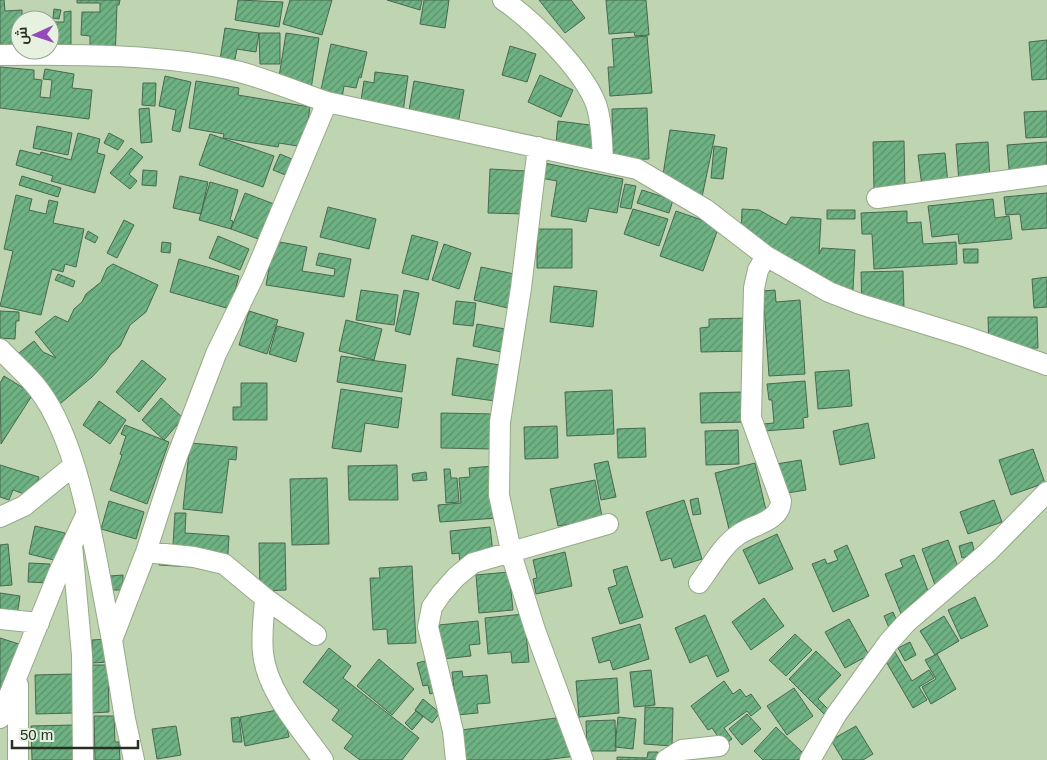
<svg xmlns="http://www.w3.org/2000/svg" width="1047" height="760" font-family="Arial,Cairo,sans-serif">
<defs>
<pattern id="building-hatch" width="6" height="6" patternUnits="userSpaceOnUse" patternTransform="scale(1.25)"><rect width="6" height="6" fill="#6eb283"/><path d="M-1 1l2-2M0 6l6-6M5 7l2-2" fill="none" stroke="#5a916b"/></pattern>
</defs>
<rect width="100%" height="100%" fill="#bfd4b1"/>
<!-- building -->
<path fill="url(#building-hatch)" stroke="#486851" d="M0,0H4L5,11L22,10V20H20V50L0,55Z
M77,0H120L119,5H117L115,62L90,61V36L81,35L82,12H100V3H77Z
M238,0L283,2L279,27L235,20Z
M290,0H332L322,35L283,24Z
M387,0H422L420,10Z
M424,0H449L445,28L420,24Z
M539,0H571L585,18L565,33Z
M606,0H646L649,35L635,36L634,32L609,34Z
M54,9L61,10L59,19L53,18Z
M71,11V58L50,50V22H64V12Z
M225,28L259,33L256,52L237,49L233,69L219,66Z
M259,33H280V64H260Z
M286,33L319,38L311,89L278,83Z
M647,36L652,93L610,96L608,67H614L612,39Z
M1047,40V79L1032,80L1029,42Z
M331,44L367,52L361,78L359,77L356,88L344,86L342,98L320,94Z
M510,46L536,54L527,82L502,75Z
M0,67L34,70V79L42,80L40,97L50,98L52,80L43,79L45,69L74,74L72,88L92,90L89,119L0,108Z
M375,72L408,76L403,112L360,107L364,81L374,83Z
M540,75L573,90L561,117L528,102Z
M165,76L191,82L180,132L172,130L176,110L159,106Z
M196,81L239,88L238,95L310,107L304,147L279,143L278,147L223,138L224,134L189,128Z
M414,81L464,90L458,124L408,116Z
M143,83H156L155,106L142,105Z
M149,108L152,142L141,143L139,109Z
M647,108L649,159L613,160L612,109Z
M1047,111V137L1026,138L1024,112Z
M558,121L598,126L595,149L556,144Z
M37,126L72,133L68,155L33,148Z
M670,130L715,135L702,197L663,175Z
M78,133L100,139L97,153L105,155L95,193L51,181L53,176L16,165L20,150L40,155L41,152L71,160Z
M109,133L124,141L118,150L104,143Z
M210,134L274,156L263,187L199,165Z
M904,141L905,190L874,191L873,142Z
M988,142L990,180L959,182L956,144Z
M1047,142V177L1010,180L1007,145Z
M714,146L727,148L723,179L711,178Z
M131,148L143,157L129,174L137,181L130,189L110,173Z
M945,153L948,184L922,187L918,155Z
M280,154L294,160L288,176L273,170Z
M544,163L623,179L617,213L589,208L586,222L551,216L557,181L541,178Z
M490,169L526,171L525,214L488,213Z
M143,170L157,171L156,186L142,185Z
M22,176L61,188L58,197L19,185Z
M180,176L208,182L201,214L173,208Z
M210,182L238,190L230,220L233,221L231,229L199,220Z
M625,184L636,186L631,209L620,207Z
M642,190L673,200L669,213L637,203Z
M245,193L274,204L261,240L231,229Z
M1047,193V228L1022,230L1020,214L1006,215L1004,197Z
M16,195L32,199L29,210L46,214L49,200L58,202L53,223L84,229L76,267L65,264L63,272L52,269L41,315L0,306L13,251L4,249Z
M993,199L995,218L1009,216L1012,239L959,244L958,234L932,237L928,206Z
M328,207L376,219L369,249L320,237Z
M633,209L668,219L659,246L624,234Z
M742,209L759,210L786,225L791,217L821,219L819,254L822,248L855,250L853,290L817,289L794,275L795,259L790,269L741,237Z
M827,210H855V219H827Z
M676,211L719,226L703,271L660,256Z
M907,211V223L921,222L923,244L956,242L957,264L874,269L872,234H862L861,213Z
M124,220L134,225L117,258L107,253Z
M537,229H572V268H537Z
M88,231L98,237L95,243L85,238Z
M412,235L438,242L428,280L402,273Z
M218,236L249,249L240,270L209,258Z
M274,241L307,247L302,271L334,276L335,269L316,265L319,253L351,259L344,297L266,285Z
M162,242L171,243L170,253L161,252Z
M444,244L471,253L459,289L432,280Z
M963,249H978V263H964Z
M179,259L239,276L230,309L170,292Z
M113,264L158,285L146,312L130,325L120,346L110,355L105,363L92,377L55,408L14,357L34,341L43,352L56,358L35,332L55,316L68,322L74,309L82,302L86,294L101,282L107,268Z
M481,267L519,275L512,309L474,300Z
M903,271L904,310H862L861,272Z
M58,274L75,281L73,287L55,280Z
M1047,277V307L1034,308L1032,279Z
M554,286L597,291L593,327L550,322Z
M361,290L398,295L394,325L356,320Z
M404,290L419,293L410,335L395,331Z
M775,290L776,302L800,300L805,374L769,376L763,291Z
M456,301L476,303L473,326L453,324Z
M0,311L19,312V321H16L15,339L0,338Z
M249,311L278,320L267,354L239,345Z
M988,317H1037L1038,348L989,349Z
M748,318L749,351L701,352L700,328L709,327V319Z
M346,320L382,329L374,360L339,351Z
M477,324L511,330L506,353L473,346Z
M277,326L304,333L296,362L269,354Z
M341,356L406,365L402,392L337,382Z
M457,358L500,365L495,401L452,395Z
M142,360L166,379L139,412L116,392Z
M849,370L852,406L818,409L815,372Z
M4,376L33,394L1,444L0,383Z
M805,381L808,417L803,418L804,428L764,431L763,424L774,423L772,400H769L767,384Z
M241,383H267V420H233V407H241Z
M341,389L402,398L398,428L365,423L361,452L332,448Z
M612,390L614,434L567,436L565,392Z
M744,392L745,422L701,423L700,393Z
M161,398L183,418L164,440L142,420Z
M99,401L126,420L110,444L83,425Z
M441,413L495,414L494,449L441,448Z
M868,423L875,458L840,465L833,431Z
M125,425L169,442L147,504L110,490L122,455L120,454L126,436L121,434Z
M557,426L558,458L525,459L524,427Z
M645,428L646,457L618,458L617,429Z
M738,430L739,464L706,465L705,431Z
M190,443L237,447L236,460L229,459L222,513L183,509Z
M1033,449L1045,483L1011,495L999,460Z
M801,460L806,490L781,494L776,464Z
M608,461L616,497L601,500L594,464Z
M755,463L769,523L730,533L715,473Z
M0,465L39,477L33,497L13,490L9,500L0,497Z
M397,465L398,500H349L348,466Z
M494,466L498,518L440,522L438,505L461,503L459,478L470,477L469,468Z
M444,469H450L451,478H457L459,502L446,503Z
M426,472L427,480L413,481L412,474Z
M327,478L329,544L292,545L290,479Z
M595,480L604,527L571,534L569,524L558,526L550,489Z
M698,498L701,514L693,515L690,500Z
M684,500L702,559L674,568L671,558L661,561L646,512Z
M994,500L1002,522L968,534L960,512Z
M109,501L144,512L136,539L101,529Z
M175,513H186L185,533L229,536L227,569L159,565L160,544L173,545Z
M35,526L65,533L58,561L29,554Z
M490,527L494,561L460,564L459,553L452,554L450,531Z
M777,534L793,569L759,584L743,550Z
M948,540L961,575L935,585L922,549Z
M972,542L975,554L962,558L959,546Z
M259,543H285L286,590L260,591Z
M8,544L12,585L0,586V545Z
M847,545L869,596L833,612L812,564L825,559L827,564L838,560L834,551Z
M565,552L572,586L536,594L533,579L537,578L533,560Z
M914,555L930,596L904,621L885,574L903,567L900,560Z
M29,563L50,564L49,583L28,582Z
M412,566L416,643L388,644L387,629L373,630L370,578H380L379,568Z
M627,566L643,617L620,624L608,588L617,585L613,570Z
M509,572L513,610L479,613L476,575Z
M123,575V590H110V576Z
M0,593L20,596L16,622L0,619Z
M975,597L988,626L961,639L948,610Z
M764,598L784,626L751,650L732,622Z
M893,612L899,626L890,630L884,616Z
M524,614L529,662L512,663L511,652L488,654L485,618Z
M705,615L729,671L717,677L707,655L690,663L675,628Z
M944,616L959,641L935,655L920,631Z
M849,619L869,655L845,668L825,632Z
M478,621L480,644L469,645L471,656L442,659L439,625Z
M640,624L649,659L613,670L610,660L599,663L592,638Z
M795,634L812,650L786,676L769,660Z
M0,638L22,645L0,721Z
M108,639L109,662L92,663V640Z
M910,642L916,655L905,661L898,648Z
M329,648L351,666L343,678L419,738L402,760H360L344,748L353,736L332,720L339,710L303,682Z
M816,651L841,675L818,699L832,713L827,717L789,679Z
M895,652L912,681L929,670L934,678L919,687L927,700L913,708L884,658Z
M937,654L956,689L931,704L922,687L936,679L925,660Z
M379,659L414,689L392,715L357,686Z
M429,660L437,692L430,694L428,685L423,686L417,663Z
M90,665H108L109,712L91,713Z
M651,670L655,705L634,707L630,672Z
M462,671L463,677L487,675L490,703L477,704L478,713L457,715L452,672Z
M72,674L73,713L36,714L35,675Z
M617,678L619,713L579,717L576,681Z
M724,681L733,694L740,689L746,697L751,694L761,708L751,716L747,711L724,728L732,739L724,745L712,728L708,730L691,706Z
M794,688L813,716L787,735L767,706Z
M423,699L440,713L432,723L415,710Z
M645,707L673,708L672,746L644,744Z
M283,709L289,737L245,746L240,717Z
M416,711L423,717L412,730L405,723Z
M747,714L761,729L742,745L729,729Z
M94,716H114L115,742H119L120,760H95Z
M572,716L577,756L543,760H465L461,730Z
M239,717L242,742H233L231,718Z
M618,717L636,719L633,749L615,747Z
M615,720L616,751H587L586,721Z
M74,725L75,760H32L31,726Z
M176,726L181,755L157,759L152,729Z
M856,726L873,754L863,760H843L831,740Z
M776,727L804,754L798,760H763L754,751Z
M648,752H658V760H617V757L647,758Z"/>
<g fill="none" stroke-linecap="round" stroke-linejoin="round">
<!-- street casing -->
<g stroke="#95aa88" stroke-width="22">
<path id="street" d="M503,0C533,20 583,70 596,104C602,122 602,142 603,161
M0,55C72,54 171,54 240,72C269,80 298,92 327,102
M538,147L521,288L500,422L499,495L513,560L535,630L583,760
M877,198L1047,175
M0,349C13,363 28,375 39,390C83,448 97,569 112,640
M0,517L24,506L73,466
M72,545L82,655L83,760
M146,552L194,557L224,564L265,598L316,635
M699,583C711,567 722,546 738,535C753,524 780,522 781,501L751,418L754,288L758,270L766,256
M265,598C264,616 261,635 263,653C267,692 301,729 323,760
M0,619L39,623
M0,718L59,572L86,515
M18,760V685
M134,760L125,719L112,640L146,552L176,459L216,354L253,278L327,102L637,169L705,209L766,256L829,292L860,304L967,337L1047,365
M456,760L453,731L428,627L432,607L441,594L456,577L473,563L608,524
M666,760L682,750L719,746
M810,760L836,715L888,643L906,623L988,552L1047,492"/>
</g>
<!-- street -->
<use href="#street" stroke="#fff" stroke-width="20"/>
</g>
<!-- north arrow -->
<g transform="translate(35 35) rotate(267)"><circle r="24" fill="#e6f1df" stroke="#9aa393"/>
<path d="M0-4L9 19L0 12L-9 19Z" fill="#9549bb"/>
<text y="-8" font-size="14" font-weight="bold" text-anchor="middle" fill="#272f21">ش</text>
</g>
<!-- scale -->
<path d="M12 740v8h126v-8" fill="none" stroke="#272f21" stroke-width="2.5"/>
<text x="20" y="740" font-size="15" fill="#272f21" stroke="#e6f1df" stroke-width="4" paint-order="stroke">50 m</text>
</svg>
